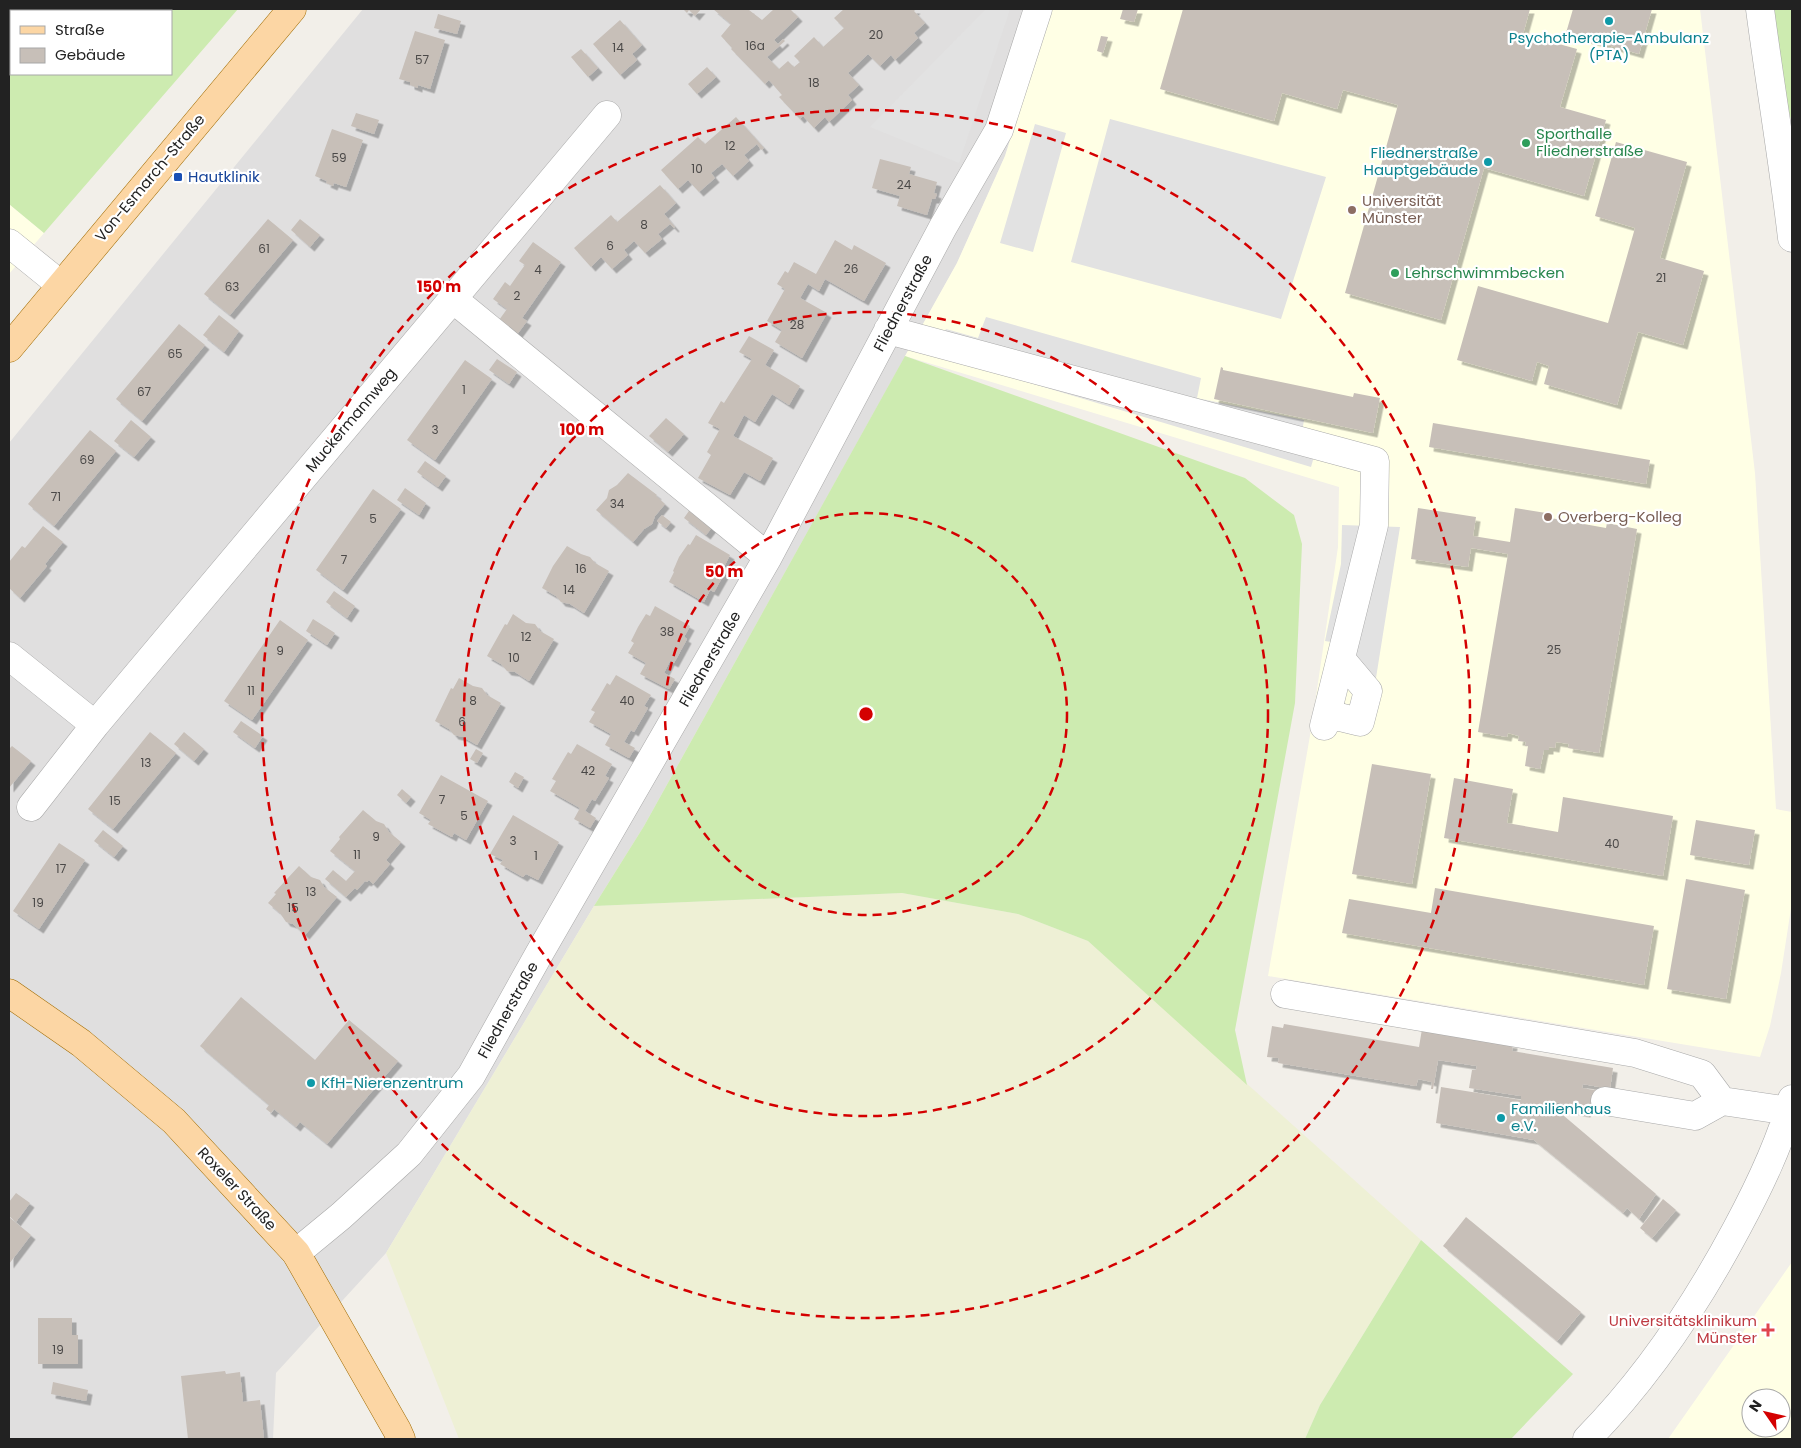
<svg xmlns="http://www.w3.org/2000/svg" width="1801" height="1448" font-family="Poppins,sans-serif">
<defs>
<filter id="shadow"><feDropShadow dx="4.5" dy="4.5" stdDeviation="0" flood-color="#0004"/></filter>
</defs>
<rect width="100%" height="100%" fill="#f2efe9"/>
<!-- residential -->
<path fill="#e0dfdf" d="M363,9H1052L1005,156L957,263L644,826L594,906L386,1253L276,1373L273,1439H9V443Z"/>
<!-- education -->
<path fill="#ffffe5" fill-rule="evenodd" d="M9,9H37L35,11H11V39L9,42Z
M1052,9H1700L1755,473L1776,809L1792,812V902L1781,973L1770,1026L1760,1057L1268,976L1311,730L1338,547L1339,487L905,356L957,263L1005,156Z
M9,204L44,233L9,274Z
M1792,1262V1439H1668ZM1751,1398H1781V1428H1751Z"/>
<!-- farmland -->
<path fill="#eef0d5" d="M902,893L1018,914L1088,941L1421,1240L1320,1405L1305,1439H459L386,1253L594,906Z"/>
<!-- grass -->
<path fill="#cdebb0" d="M37,9H238L44,233L9,204V42L11,39V74H171V11H35Z
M1770,9H1792V123L1787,106Z
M905,356L1245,478L1294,515L1302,544L1295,703L1235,1030L1247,1085L1088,941L1018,914L902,893L594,906L644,826Z
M1421,1240L1573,1374L1511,1439H1305L1320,1405Z"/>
<!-- parking -->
<path fill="#e2e2e2" d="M986,9H1010L959,163L870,127Z
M1110,119L1326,177L1281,319L1071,262Z
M1035,124L1066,133L1033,252L1000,243Z
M986,317L1201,378L1197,398L1304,420L1302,432L1320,436L1311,467L933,354L946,329L978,338Z
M1342,525L1400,527L1376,678L1332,668L1337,643L1325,641L1341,564Z"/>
<!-- building -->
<path fill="#c7bfb8" filter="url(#shadow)" d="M683,9H701L695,16L689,10L687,13Z
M713,9H750L749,10L762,20L774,9H790L798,17L774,40L778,44L783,39L785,41L767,57L779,69L788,61L794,67L800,62L794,56L814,37L823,47L844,28L834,18L844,9H916L914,11L925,23L914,33L918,38L895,60L891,55L880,66L868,54L848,73L859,85L848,95L852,100L829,122L825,117L814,128L803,116L800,119L779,97L782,95L769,80L765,84L731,49L732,48L721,36L731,24Z
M1123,9H1138L1134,22L1120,19Z
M1183,9H1530L1523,34L1577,49L1560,107L1606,120L1584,196L1484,168L1441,320L1345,293L1398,105L1343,90L1337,109L1282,93L1274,121L1160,89Z
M1573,9H1652L1639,54L1566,33Z
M438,14L461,21L457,34L434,28Z
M620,20L642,45L632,54L637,60L620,75L593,44Z
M415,31L445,40L430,89L418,85V88L410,85V82L399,79Z
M1101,36L1108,37L1103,53L1097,51Z
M581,49L598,68L588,77L571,57Z
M707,67L716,77L697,94L688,84Z
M356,113L379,120L374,134L351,126Z
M736,117L764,148L761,150L757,144L744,155L749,161L733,176L722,164L711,173L715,178L699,192L688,180L678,189L661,170L698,137L705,144Z
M332,129L363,140L346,187L334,183L333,186L326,183L327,181L315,176Z
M1616,142L1687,162L1660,258L1704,271L1683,345L1638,332L1617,405L1544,384L1549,366L1537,362L1532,381L1457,360L1478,286L1608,323L1635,228L1595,216Z
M880,159L911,167L909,174L937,182L934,193L937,194L935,199H932L927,215L897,206L900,196L872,188Z
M660,185L676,203L664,214L675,227L674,228L670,224L658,234L662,239L645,253L634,241L624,250L628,255L612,269L601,257L591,267L574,248L611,215L617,222Z
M268,219L293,240L230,315L204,294Z
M300,219L320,235L310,247L291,230Z
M835,240L852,250L854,245L886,263L864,301L825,279L819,291L808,284L800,298L827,313L802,358L775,342L782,330L767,321L785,289L777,284L785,271L788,273L794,262L816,274Z
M533,242L561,262L522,318L527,321L513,340L494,327L507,309L493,299L505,282L510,286L517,276L525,265L519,261Z
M219,315L239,331L224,352L203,335Z
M179,324L205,345L142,421L116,399Z
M749,336L774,350L765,365L800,386L789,405L772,394L755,422L744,415L733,436L773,458L760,481L744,472L730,495L698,478L711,455L707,452L720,429L708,423L721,401L724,403L752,359L739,352Z
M497,359L517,372L509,384L489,370Z
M465,360L492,379L435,460L407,440Z
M1221,367L1223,368V370L1353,397L1354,393L1380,398L1373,433L1214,399Z
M666,418L684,434L668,452L649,436Z
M131,420L151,437L134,457L114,441Z
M1433,423L1650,460L1646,484L1429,447Z
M90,430L116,451L54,526L28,504Z
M425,461L446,476L438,487L417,472Z
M628,473L657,495L656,496L665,504L655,516L652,524L644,529L633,542L596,510L607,498L609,490L617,485Z
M405,488L426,503L419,515L397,500Z
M373,489L401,509L343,590L316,570Z
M691,508L713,526L706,535L684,518Z
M1418,508L1476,517L1473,536L1510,542L1515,508L1546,513L1545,517L1606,528L1607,523L1637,529L1599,753L1568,748L1569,744L1556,742L1555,748L1549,747V750H1544L1540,769L1525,766L1528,746H1525L1526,742L1518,741L1519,736L1508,733L1507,737L1478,732L1508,554L1471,548L1468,567L1411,559Z
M662,515L671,522L666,528L657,521Z
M43,526L63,542L45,564L47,566L20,598L9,588V562L22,546L25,548Z
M696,535L730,555L724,567L727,569L714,592L710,590L704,602L669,582L674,572L673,571L679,557L688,544L690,545Z
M567,546L581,554L590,557L595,563L609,571L584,613L570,604L561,602L556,596L542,588L553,566Z
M334,591L355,606L347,618L326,602Z
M655,606L690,626L684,637L687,639L674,663L670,661L664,673L675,679L669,689L640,674L646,663L628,653L634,643L631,641L638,627L646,614L650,616Z
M513,614L526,623L535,624L540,631L554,639L529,681L515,672L507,671L501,664L487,656L505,624L507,625Z
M313,619L335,633L327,645L306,631Z
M280,620L308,640L252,720L224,701Z
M616,675L651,695L644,706L648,708L634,732L631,730L624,742L635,748L629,758L605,745L611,734L589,722L595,712L591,710L599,697L607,683L610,685Z
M459,678L473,686L482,688L487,695L501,703L477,745L463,737L454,735L449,729L435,721L451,688L453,689Z
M241,721L263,736L255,748L233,732Z
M150,732L176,753L113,829L88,809Z
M184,732L204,749L194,761L174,744Z
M577,744L612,764L605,776L609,778L595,801L592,799L585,811L596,818L590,828L574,819L580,808L550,791L556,781L552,779L568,752L571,754Z
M12,746L31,761L9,788V749Z
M476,749L483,753L477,763L470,759Z
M1372,764L1431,774L1412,884L1352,874Z
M515,772L524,777L518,788L509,782Z
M441,775L488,801L466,840L454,833L452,837L428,824L431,820L419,813Z
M1454,778L1513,789L1507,823L1558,832L1563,797L1673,816L1663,876L1444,838Z
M402,789L411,797L406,803L397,795Z
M363,810L376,821L384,824L389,832L401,842L386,860L390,864L373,884L369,880L367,882L365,881L357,890L355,888L346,897L325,879L333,870L346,881L355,871L330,851L340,839L339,837Z
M513,815L559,842L538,880L526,874L523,877L500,864L503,860L490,854Z
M1696,820L1755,830L1749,865L1690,855Z
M103,830L123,846L114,857L94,841Z
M59,843L85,860L39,929L13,911Z
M299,866L311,877L320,880L324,887L337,897L305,935L293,924L286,922L280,913L268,903L276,894L274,893Z
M1686,879L1745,890L1726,999L1667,989Z
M1435,888L1654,926L1644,985L1342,933L1349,899L1431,913Z
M241,997L315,1060L349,1020L398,1061L327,1144L300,1122L296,1127L274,1109L271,1113L266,1109L269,1105L200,1046Z
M1284,1024L1419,1047L1422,1029L1513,1044L1512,1051L1613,1068L1610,1089L1583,1084L1582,1088L1600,1091L1597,1110L1587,1108L1586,1113L1566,1109L1567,1104L1546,1101V1105H1551L1656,1194L1639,1219L1627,1208L1623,1213L1534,1140L1436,1123L1441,1087L1521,1100V1096L1469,1088L1472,1070H1476L1477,1066L1438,1060L1433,1089H1431L1432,1082L1418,1079L1416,1086L1278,1063L1279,1058L1267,1057L1272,1026L1283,1028Z
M16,1193L30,1203L16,1222L9,1216V1202Z
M1663,1199L1676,1210L1652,1238L1640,1228Z
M9,1217L31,1235L9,1264Z
M1466,1217L1581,1312L1557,1341L1443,1246Z
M38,1318H72V1335H78V1364H38Z
M225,1371L226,1374L240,1372L243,1402L260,1400L264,1439H188L181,1376Z
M53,1382L88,1390L86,1401L51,1394Z"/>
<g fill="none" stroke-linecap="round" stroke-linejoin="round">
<!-- minor casing -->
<g stroke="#a9a9a9" stroke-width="29">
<path id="minor" d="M1760,9C1770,85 1783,161 1792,238
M9,243L61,285
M453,299L768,557
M888,330L1375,461L1374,525L1324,726
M9,656L95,725L607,115
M1327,714L1360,722L1368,691L1341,659
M31,807L95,725
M1285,994L1635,1053L1702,1074L1722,1101L1789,1111
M1605,1101L1695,1116L1722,1101
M296,1253L341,1216L409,1154L471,1076L539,954L768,557L943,227L999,130L1038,9
M1587,1439C1648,1377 1696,1305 1737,1228C1759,1187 1780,1144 1792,1099"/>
</g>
<!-- major casing -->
<g stroke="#a06b00" stroke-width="29">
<path id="major" d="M9,348L292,9
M9,993L81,1043L174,1121L296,1253L397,1430L401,1439"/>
</g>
<!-- minor -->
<use href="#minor" stroke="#fff" stroke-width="28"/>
<!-- major -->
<use href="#major" stroke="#fcd6a4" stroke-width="28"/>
</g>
<!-- distance rings -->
<g fill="none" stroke="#d40000" stroke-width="2.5" stroke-dasharray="9 6">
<circle cx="866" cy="714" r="201"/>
<circle cx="866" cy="714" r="402"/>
<circle cx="866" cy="714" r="604"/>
</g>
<!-- markers -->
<g fill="#0f9aa8" stroke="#fff" stroke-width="2">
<circle cx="1609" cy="21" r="5"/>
<circle cx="1488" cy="162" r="5"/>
<circle cx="311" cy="1083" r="5"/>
<circle cx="1501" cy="1118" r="5"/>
</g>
<g fill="#2e9e5b" stroke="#fff" stroke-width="2">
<circle cx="1526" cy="143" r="5"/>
<circle cx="1395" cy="273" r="5"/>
</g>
<rect fill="#1a4fb4" stroke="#fff" stroke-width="2" x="173" y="172" width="10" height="10" rx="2.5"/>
<g fill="#8d6e63" stroke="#fff" stroke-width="2">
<circle cx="1352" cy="210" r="5"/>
<circle cx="1548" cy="517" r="5"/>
</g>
<path fill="#e0444e" stroke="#fff" stroke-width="2" d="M1765.5 1322.5h5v5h5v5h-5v5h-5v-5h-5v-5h5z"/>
<g text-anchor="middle" stroke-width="4.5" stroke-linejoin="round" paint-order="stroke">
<!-- number labels -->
<g font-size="12" fill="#4b4948">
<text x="876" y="39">20</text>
<text x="755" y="50">16a</text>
<text x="618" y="52">14</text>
<text x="422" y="64">57</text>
<text x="814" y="87">18</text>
<text x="730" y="150">12</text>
<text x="339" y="162">59</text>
<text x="697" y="173">10</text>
<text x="904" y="189">24</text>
<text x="644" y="229">8</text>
<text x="610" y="250">6</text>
<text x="264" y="253">61</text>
<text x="851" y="273">26</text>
<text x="538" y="274">4</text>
<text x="1661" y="282">21</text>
<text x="232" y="291">63</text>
<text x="517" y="300">2</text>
<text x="797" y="329">28</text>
<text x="175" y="358">65</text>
<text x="464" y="394">1</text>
<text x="144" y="396">67</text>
<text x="435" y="434">3</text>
<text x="87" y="464">69</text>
<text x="56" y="501">71</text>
<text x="617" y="508">34</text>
<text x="373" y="523">5</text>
<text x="344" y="564">7</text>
<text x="581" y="573">16</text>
<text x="569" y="594">14</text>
<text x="667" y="636">38</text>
<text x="526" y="641">12</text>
<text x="1554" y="654">25</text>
<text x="280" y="655">9</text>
<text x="514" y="662">10</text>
<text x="251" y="695">11</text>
<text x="473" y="705">8</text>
<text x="627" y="705">40</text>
<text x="462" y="726">6</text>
<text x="146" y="767">13</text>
<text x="588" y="775">42</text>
<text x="442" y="804">7</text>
<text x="115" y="805">15</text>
<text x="464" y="820">5</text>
<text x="376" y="841">9</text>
<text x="513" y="845">3</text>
<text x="1612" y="848">40</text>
<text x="357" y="859">11</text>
<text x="536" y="860">1</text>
<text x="61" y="873">17</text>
<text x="311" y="896">13</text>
<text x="38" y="907">19</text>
<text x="293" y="912">15</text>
<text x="58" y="1354">19</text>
</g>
<!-- culture labels -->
<g font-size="15" fill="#0d838f" stroke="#fff" text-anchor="start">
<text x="1609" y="43" text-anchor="middle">Psychotherapie-Ambulanz<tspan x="1609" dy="17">(PTA)</tspan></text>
<text x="1478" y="158" text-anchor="end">Fliednerstraße<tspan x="1478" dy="17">Hauptgebäude</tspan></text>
<text x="321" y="1088">KfH-Nierenzentrum</text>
<text x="1511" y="1114">Familienhaus<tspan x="1511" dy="17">e.V.</tspan></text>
</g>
<!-- leisure labels -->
<g font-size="15" fill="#27864d" stroke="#fff" text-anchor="start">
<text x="1536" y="139">Sporthalle<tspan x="1536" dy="17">Fliednerstraße</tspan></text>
<text x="1405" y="278">Lehrschwimmbecken</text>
</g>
<!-- transit labels -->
<g font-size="15" fill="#164399" stroke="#fff" text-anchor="start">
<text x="188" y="182">Hautklinik</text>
</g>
<!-- street labels -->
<g font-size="15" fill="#222" stroke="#fff">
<text transform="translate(150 178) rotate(-50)" y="5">Von-Esmarch-Straße</text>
<text transform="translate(903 303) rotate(-62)" y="5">Fliednerstraße</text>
<text transform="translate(351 420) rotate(-50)" y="5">Muckermannweg</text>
<text transform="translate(710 659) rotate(-60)" y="5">Fliednerstraße</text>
<text transform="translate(508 1010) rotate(-61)" y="5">Fliednerstraße</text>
<text transform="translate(237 1189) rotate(47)" y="5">Roxeler Straße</text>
</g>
<!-- education labels -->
<g font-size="15" fill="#785e54" stroke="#fff" text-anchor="start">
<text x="1362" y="206">Universität<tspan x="1362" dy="17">Münster</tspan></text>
<text x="1558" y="522">Overberg-Kolleg</text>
</g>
<!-- health labels -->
<g font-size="15" fill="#be3a42" stroke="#fff" text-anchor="end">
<text x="1757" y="1326">Universitätsklinikum<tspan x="1757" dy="17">Münster</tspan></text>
</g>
</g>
<circle cx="866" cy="714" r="8" fill="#d40000" stroke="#fff" stroke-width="2.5"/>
<g font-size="15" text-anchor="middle" font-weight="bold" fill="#d40000" stroke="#fff" stroke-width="4.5" stroke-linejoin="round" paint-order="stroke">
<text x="439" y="292">150 m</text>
<text x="582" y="435">100 m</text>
<text x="724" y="577">50 m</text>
</g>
<!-- border -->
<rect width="1801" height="1448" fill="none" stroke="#222222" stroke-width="20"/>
<!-- legend -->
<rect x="10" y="10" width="162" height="65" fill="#ffffff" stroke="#a7a7a7"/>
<rect x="20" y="26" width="25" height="8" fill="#fcd6a4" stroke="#a7a7a7"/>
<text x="55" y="35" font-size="15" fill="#222222">Straße</text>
<rect x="20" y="48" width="25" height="15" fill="#c7bfb8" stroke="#a7a7a7"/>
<text x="55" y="60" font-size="15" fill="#222222">Gebäude</text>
<!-- north arrow -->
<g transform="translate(1766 1413) rotate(304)"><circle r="24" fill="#ffffff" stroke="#a7a7a7"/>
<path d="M0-4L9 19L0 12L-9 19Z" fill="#d40000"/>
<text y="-8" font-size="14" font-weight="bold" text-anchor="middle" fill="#222222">N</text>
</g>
</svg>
